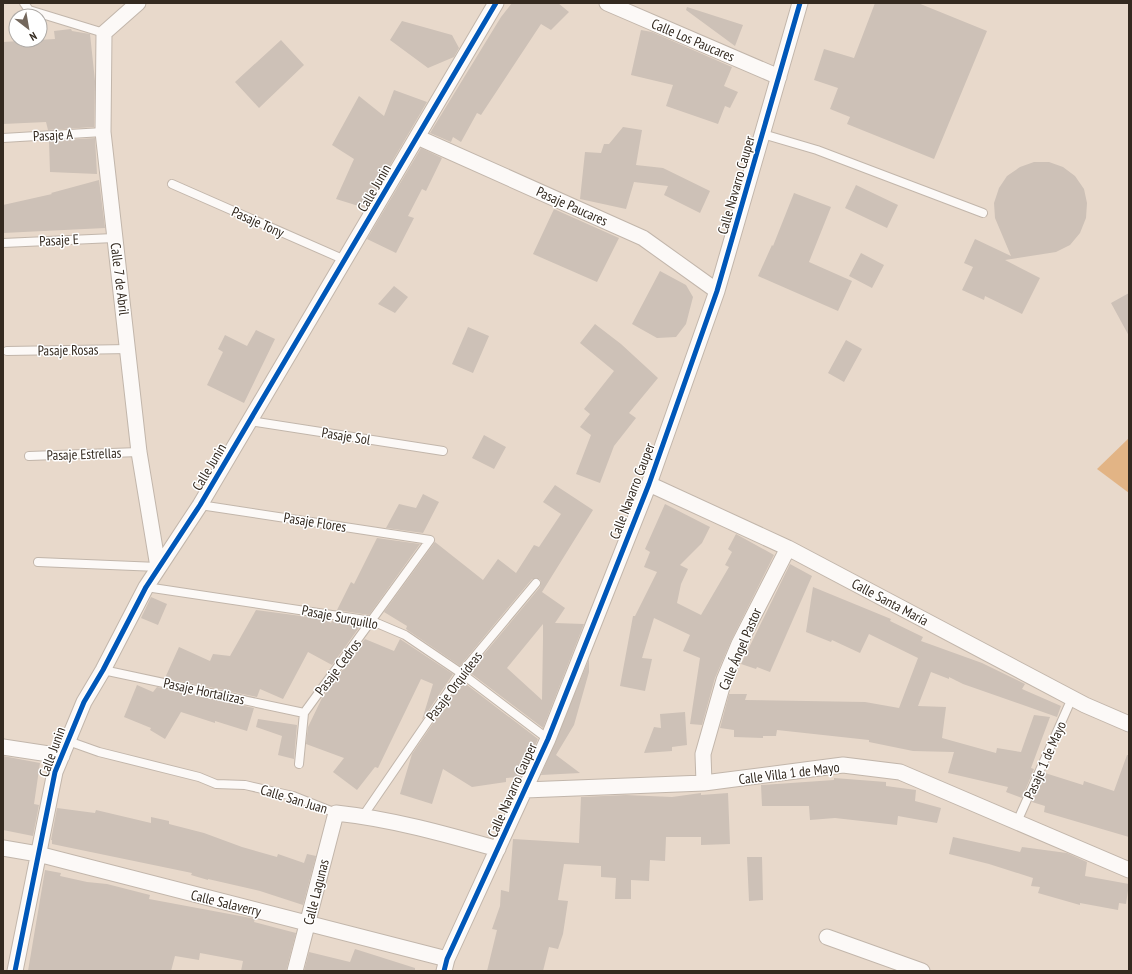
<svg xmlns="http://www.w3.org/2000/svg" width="1132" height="974" font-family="'PT Sans Narrow',sans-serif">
<rect width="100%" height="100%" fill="#e8d9cb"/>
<!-- water -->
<path fill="#e2b485" d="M1129,438V493L1097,469Z"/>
<!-- building -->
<path fill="#cdc1b7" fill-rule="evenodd" d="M512,3H558L569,12L551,30L541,24L481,115L477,113L461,142L453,137L451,142L430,133L501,17Z
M875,3H918L987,31L934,159L847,124L850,117L830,109L838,88L814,80L824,49L854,58Z
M687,7L743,25L735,46L686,10Z
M402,21L452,35L459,48L454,57L428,68L390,40Z
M71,29L72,31L90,34L95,81L94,127L48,130L46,122L3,124V42L55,39L54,31Z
M641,30L652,32L732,67L724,86L738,92L730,108L725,106L718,124L666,106L673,85L631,75Z
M281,40L304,65L259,108L235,82Z
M394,90L427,102L365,208L336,199L354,159L332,145L359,96L384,116Z
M623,127L642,130L636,165L663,168L710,191L700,213L664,195L668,186L634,182L626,209L580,199L585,152L601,153L604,144H609Z
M95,138L97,174L50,172L49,141Z
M421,148L442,158L426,191L422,189L408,216L414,218L396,253L367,239Z
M1034,162H1049L1063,167L1075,176L1084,189L1087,203L1086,218L1080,233L1070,245L1056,252L1005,260L1040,278L1022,314L985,296L984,300L962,290L973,267L964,263L975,239L1011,256L995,218L994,203L999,188L1007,176L1020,167Z
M99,180L105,228L3,233V205L52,194L51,193Z
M856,185L898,205L887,228L845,208Z
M794,193L831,207L809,262L852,281L838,311L758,276L772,245L773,246Z
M554,209L619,238L597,282L533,254Z
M861,253L884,265L872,288L849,276Z
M660,271L686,285L693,297L686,324L676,337L657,338L632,324Z
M394,286L408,297L395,313L378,304Z
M1129,293V336L1111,303Z
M595,324L621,344L658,378L629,413L636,418L614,446L600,483L576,474L591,435L580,427L590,414L584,409L614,371L580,343Z
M468,327L489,336L473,373L452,364Z
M256,330L275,339L244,403L207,385L223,352L218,349L225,335L247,346Z
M846,340L862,349L844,382L828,373Z
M484,435L506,447L494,469L472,458Z
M555,485L593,510L542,592L565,608L555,623L584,624L543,728L469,672L540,587L541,581L539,579H532L460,666L406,629L407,626L384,612L435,542L483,580L498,559L516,573L534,545L539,547L561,514L543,502ZM543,624V639L542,700L507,668Z
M423,494L439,502L423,533L386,528L399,504L416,508Z
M665,504L710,527L702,543L680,565L688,569L681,584L677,603L701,615L729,567L725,565L732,552L728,549L736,534L774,555L731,641L715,678L702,725L690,724L700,658L683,651L690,635L654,618L642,658L652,659L645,691L620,686L633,616H635L657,572L644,567L650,552L645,549Z
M377,538L420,544L369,615L337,610L351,582L354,584Z
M790,564L812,576L770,672L757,667L756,669L741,664Z
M813,587L891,619L890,621L923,637L921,641L982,663L1025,684L1022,689L1061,706L1057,717L963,684L949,677V679L931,672L918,706L946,707L942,738L996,753L997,748L1021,752L1034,715L1050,717L1031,768L1034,769L1022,798L1006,792L1008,787L948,773L954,752L913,751L869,742V740L777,730L776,736H763V738L734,737V730L720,728L729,694H747L745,700L865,702L899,708L918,658L869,634L860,653L832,640L831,642L806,632Z
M151,597L167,604L158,625L141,618Z
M256,610L324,619L331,623L332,621L361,625L332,665L308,652L283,699L260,689L257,697L165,678L179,647L210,661L213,654L230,656Z
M365,639L394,651L400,639L453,674L422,720L433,684L421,679L378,768L375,767L357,790L333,772L344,758L306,744L308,727L322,698Z
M589,659V672L574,725L556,755L580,773L541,775Z
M462,681L538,739L521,777L506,778V782L472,787L443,769L432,804L400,794L412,754Z
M137,685L153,692L157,687L254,708L247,731L215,721V723L181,712L165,739L150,730L151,728L124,717Z
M685,712L687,745L672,747V751L644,753L654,727L661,728L660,714Z
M258,719L297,725L294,759L278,755L282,736L256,727Z
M1127,755H1129V837L1044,812L1045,806L1032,802L1045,773L1083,785L1084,781L1114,791Z
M3,756L40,763L34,804L39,805L33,836L3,830Z
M834,778L886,782V786L916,790L915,801L941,808L937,823L898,816L897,825L835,818L810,820L809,806H762L761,785L834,780Z
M701,793V795L728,793L730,844L701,845V837H666L665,861L650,860L649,881L631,880V899H615L616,878L601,877V866L564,864L558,900L568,901L563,934L558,949L549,947L543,971H487L497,930L492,929L500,906L501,890L509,892L513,839L579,843L581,797L626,795L672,797Z
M57,808L95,813L96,810L151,823V817L169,821V824L204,833L242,847L277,857L278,854L304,863L307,854L316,856L303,905L260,891L208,879V880L191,875L192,873L52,844V840H51Z
M953,837L1020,852L1022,847L1067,853L1087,862L1085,876L1129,884L1126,904L1119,903L1118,910L1080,903V905L1038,893L1040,887L1031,886L1033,878L989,864L949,854Z
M747,857H762L763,900L749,901Z
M45,870L61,873L60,876L87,882L107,884L150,895L149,899L251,918L255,919L254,922L296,933L286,971H241L243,961L200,953L199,960L175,956L171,971H28Z
M355,949L415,968V971H304L309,952L350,962Z"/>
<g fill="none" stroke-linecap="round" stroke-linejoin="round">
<!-- lane casing -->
<g stroke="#c2b6ab" stroke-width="10">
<path id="lane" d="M24,3L29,10L104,33
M763,134L817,150L983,213
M3,138L103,132
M172,184L345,260
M3,243L114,238
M7,351L129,349
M250,421L443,451
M29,456L139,452
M200,505L430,540L304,713L299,764
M38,562L158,567
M146,587L372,621L405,635L461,673L548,739
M103,670L304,713
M68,741L99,752L199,777L216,784L245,785L293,796L336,813
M363,816L461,673L536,583
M1017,822L1072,698"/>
</g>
<!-- street casing -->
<g stroke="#c2b6ab" stroke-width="17">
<path id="street" d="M138,3L104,33L103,132L139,452L158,567
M607,3L779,77
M417,137L643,238L717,291
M649,484L788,548L1085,705L1129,724
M3,747L62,756
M704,783L703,754L724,680L739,644L788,548
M525,790L704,783L843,765L900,772L1129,870
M3,848L38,854L447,959
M827,937L922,971
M15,971L55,772L84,702L103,670L146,587L200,505L496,3
M295,971L336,813C392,819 445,834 498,849
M444,971L447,959L548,739L649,484L717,291L800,3"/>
</g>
<!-- lane -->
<use href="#lane" stroke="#fcf9f7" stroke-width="8"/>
<!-- street -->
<use href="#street" stroke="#fcf9f7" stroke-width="15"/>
<!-- cycleway casing -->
<g stroke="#fff" stroke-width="8">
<path id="cycleway" d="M15,971L55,772L84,702L103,670L146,587L200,505L496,3
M444,971L447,959L548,739L649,484L717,291L800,3"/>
</g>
<!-- cycleway -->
<use href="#cycleway" stroke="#0057b8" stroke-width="5"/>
</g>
<g text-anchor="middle" stroke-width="3" stroke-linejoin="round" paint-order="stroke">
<!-- street labels -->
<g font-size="14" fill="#342a20" stroke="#fff">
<text transform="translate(693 40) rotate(23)" y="5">Calle Los Paucares</text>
<text transform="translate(53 135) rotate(-3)" y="5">Pasaje A</text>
<text transform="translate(736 185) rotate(-74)" y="5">Calle Navarro Cauper</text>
<text transform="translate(374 188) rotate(-60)" y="5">Calle Junin</text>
<text transform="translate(572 206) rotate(24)" y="5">Pasaje Paucares</text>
<text transform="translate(258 222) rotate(24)" y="5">Pasaje Tony</text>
<text transform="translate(59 240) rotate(-3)" y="5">Pasaje E</text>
<text transform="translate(120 279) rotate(83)" y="5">Calle 7 de Abril</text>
<text transform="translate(68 350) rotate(-1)" y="5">Pasaje Rosas</text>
<text transform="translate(346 436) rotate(9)" y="5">Pasaje Sol</text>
<text transform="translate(84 454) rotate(-2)" y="5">Pasaje Estrellas</text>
<text transform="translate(209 467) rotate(-59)" y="5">Calle Junin</text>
<text transform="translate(632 491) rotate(-69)" y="5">Calle Navarro Cauper</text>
<text transform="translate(315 522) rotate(9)" y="5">Pasaje Flores</text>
<text transform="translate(890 602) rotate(28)" y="5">Calle Santa María</text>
<text transform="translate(340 617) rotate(11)" y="5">Pasaje Surquillo</text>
<text transform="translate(740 649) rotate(-67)" y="5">Calle Ángel Pastor</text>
<text transform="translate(338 667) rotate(-53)" y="5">Pasaje Cedros</text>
<text transform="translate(454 686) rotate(-53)" y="5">Pasaje Orquídeas</text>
<text transform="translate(204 691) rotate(12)" y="5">Pasaje Hortalizas</text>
<text transform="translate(52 752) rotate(-70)" y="5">Calle Junin</text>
<text transform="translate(1045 760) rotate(-66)" y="5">Pasaje 1 de Mayo</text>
<text transform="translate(789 773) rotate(-7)" y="5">Calle Villa 1 de Mayo</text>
<text transform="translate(512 790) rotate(-66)" y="5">Calle Navarro Cauper</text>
<text transform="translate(294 799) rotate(17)" y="5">Calle San Juan</text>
<text transform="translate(316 892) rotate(-76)" y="5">Calle Lagunas</text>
<text transform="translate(226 903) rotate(14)" y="5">Calle Salaverry</text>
</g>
</g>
<!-- border -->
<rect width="1132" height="974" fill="none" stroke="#342a20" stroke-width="8"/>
<!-- north arrow -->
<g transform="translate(28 28) rotate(149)"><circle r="19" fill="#ffffff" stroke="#aeaaa6"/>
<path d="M0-3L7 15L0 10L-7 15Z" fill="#73675c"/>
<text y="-6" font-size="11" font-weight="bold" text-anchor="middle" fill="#342a20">N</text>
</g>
</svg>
